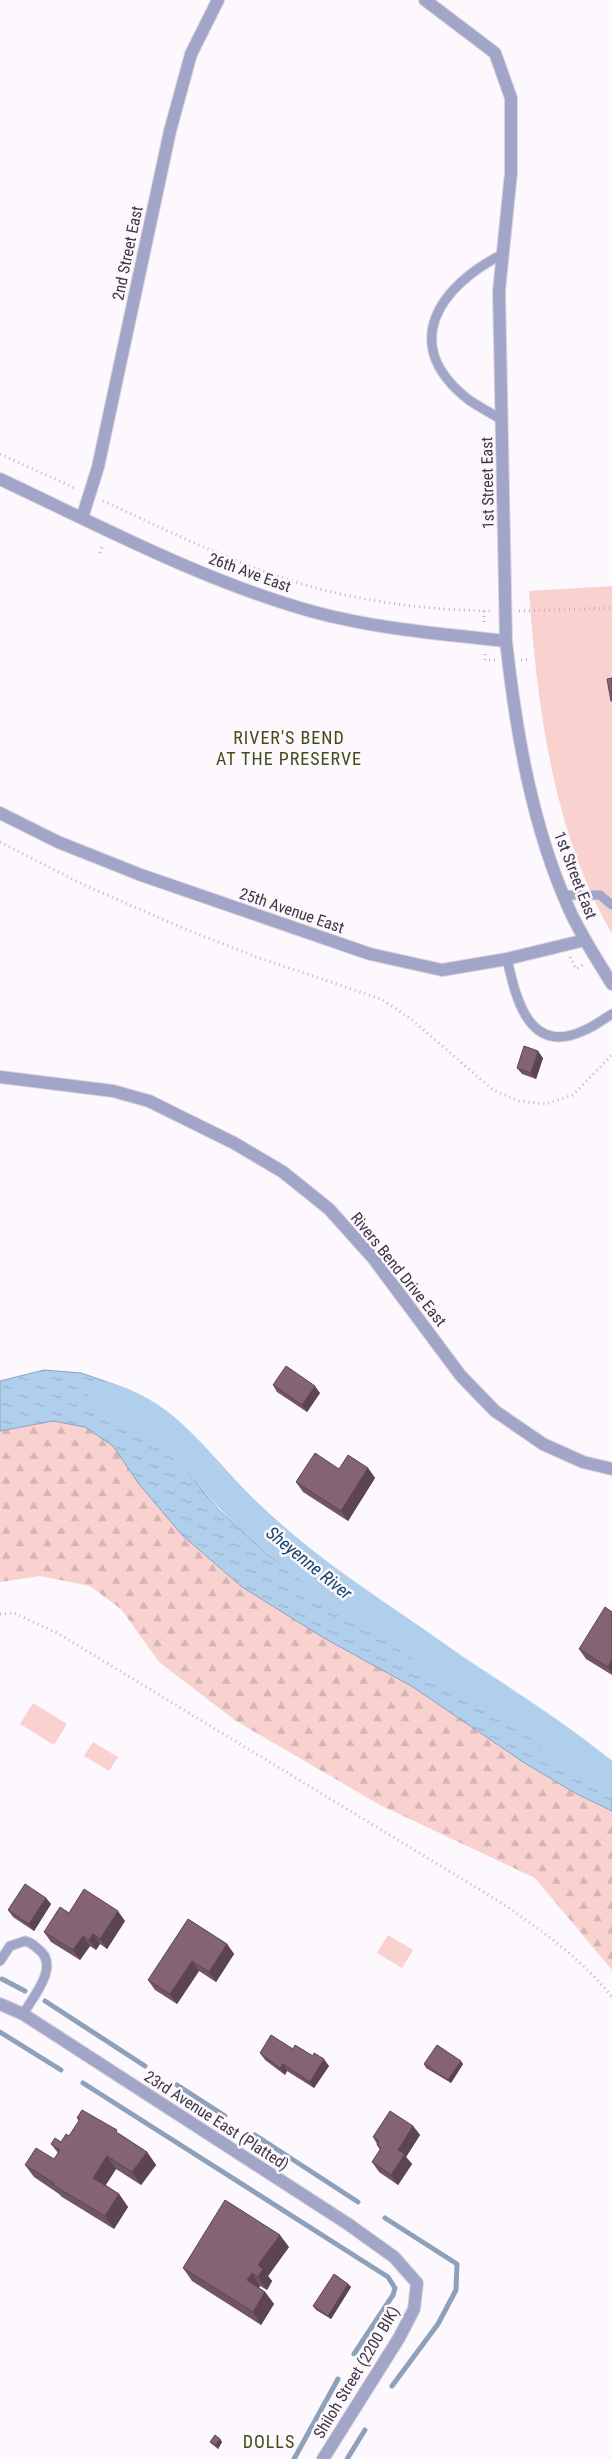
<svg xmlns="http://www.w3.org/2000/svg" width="612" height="2459" font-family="'Roboto Condensed',sans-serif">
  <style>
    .forest { fill: url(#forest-firs) }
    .green { fill: #f9d1cf }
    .water { fill: url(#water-ripples); stroke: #8da1ba }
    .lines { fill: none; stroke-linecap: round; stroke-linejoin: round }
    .stream { stroke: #8da1ba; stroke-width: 5 }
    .river { stroke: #afcfed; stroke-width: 31 }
    .lane-casing { stroke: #dad5dc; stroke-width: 11 }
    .street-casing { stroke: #dad5dc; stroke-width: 14 }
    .path { stroke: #bdb8c0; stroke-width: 3; stroke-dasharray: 1 4; stroke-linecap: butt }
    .lane { stroke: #a1a5c8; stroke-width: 9 }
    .street { stroke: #a1a5c8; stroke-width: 12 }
    .wall { fill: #725564 }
    .shaded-wall { fill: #5c4551 }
    .building { fill: #846374; stroke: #5c4551 }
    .labels { text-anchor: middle; stroke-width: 5; stroke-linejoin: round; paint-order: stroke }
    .street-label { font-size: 16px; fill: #3e3743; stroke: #fcf8fe }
    .neighbourhood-label { font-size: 18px; letter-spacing: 1px; fill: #424e17; stroke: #fcf8fe }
    .water-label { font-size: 18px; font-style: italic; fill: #16476d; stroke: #fcf8fe }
  </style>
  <defs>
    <pattern id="forest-firs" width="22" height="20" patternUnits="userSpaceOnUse" patternTransform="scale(1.25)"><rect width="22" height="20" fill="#f9d1cf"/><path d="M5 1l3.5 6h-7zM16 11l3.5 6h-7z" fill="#d6b4b3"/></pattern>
    <pattern id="water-ripples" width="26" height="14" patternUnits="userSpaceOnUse" patternTransform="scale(1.25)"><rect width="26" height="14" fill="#afcfed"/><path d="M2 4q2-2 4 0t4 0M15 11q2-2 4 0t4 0" fill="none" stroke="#98b2cc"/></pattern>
  </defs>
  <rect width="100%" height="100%" fill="#fcf8fe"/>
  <path class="forest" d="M53,1421l32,6 28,19 26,38 43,51 60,52 82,51 89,49 110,75 52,31 37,18v159l-77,-92 -155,-73 -144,-84 -77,-59 -38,-53 -31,-23 -50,-10 -40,6v-151z"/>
  <path class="green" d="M612,586v348c-59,-103 -75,-227 -83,-343z
    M33,1703l34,21 -13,21 -34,-21z
    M93,1742l25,15 -9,14 -25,-15z
    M388,1935l25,15 -11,18 -25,-15z"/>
  <path class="water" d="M44,1370l37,3 35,12 31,32 31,45 41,48 48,44 77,56 84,53 61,35 58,23 65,45v45l-37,-18 -52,-31 -110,-75 -89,-49 -82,-51 -60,-52 -43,-51 -26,-38 -28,-19 -32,-6 -53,10v-50z"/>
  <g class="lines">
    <path class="stream" d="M2,1979l23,12
      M45,2001l100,65
      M0,2032l61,38
      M83,2083l305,194 7,11 -2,7 -39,59
      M177,2085l48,31
      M255,2135l103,67
      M385,2218l72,46 -1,26 -18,34 -46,62
      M294,2459l44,-80
      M347,2459l18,-29"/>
    <path class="river" d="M104,1397c62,17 90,64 133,107 51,52 113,94 174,135 19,13 38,28 59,41 49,32 97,63 142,101"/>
    <defs>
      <path id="lane" d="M502,420c-11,-7 -23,-13 -33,-20 -71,-55 -30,-114 34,-146
        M564,895h36l12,10
        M507,959c9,40 22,98 78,71 10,-4 18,-11 27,-16
        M0,1961l10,-15 15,-5c5,1 9,4 13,8 23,16 -5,48 -15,65"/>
      <path id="street" d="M425,0l70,53 16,45v75l-12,118 7,350c10,91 26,186 64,270 12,26 27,49 42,73
        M0,479c102,48 205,103 314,133 63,17 128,22 192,29
        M82,518l16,-51 72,-336 21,-77 27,-54
        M0,813l58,29 83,33 229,79 72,16 65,-11 78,-19
        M0,1077l113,14 36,10 85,42 49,29 46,37 44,49 88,118 34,35 48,33 40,18 29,7
        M0,2004l23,10 325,210 46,33 23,26 -3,26 -15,29 -76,121"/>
    </defs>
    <use href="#lane" class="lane-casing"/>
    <use href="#street" class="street-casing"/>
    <path class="path" d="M0,454l77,35
      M103,501c69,31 136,66 210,86 58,16 119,23 179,24
      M100,553l3,-9
      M484,611v14
      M519,611l93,-3
      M485,654v6h10
      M521,660l10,-1
      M0,842l84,43 101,44 69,27 127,43 30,20 82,71 26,11 27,3 27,-9 39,-40
      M570,957l6,12 7,-4
      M0,1614l14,-1 45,21 441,268c41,28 81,56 112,95"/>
    <use href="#lane" class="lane"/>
    <use href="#street" class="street"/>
  </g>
  <path class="wall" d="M543,1058l-7,21 -14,-5 -5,-6z
    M273,1385l47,8 -13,19 -30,-20z
    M368,1468l7,10 -27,43 -45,-29 -7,-10z
    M612,1612v63l-26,-16 -7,-10z
    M46,1898l5,6 -17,27 -21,-14 -5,-7z
    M69,1913l56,8 -18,28 -7,-5 -4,6 -6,-4 -10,14 -29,-18 -7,-10z
    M227,1944l7,10 -18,28 -17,-11 -22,33 -22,-14 -7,-10z
    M293,2049l36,17 -15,22 -27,-17 -2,4 -20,-15 -5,-7z
    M424,2064h39l-12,19 -25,-15z
    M77,2118l43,16 27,18 9,13 -15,20 -25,-16 -10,16 13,9 9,13 -14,22 -52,-32 -3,-3 -25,-17 -9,-12 29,-6 4,-6 -7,-9 10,-2 8,-6 10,-15z
    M413,2126l7,9 -14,22 6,7 -14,21 -19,-13 -7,-10 8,-12 -3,-5v-1l-4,-7z
    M289,2247l-21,29 4,5 -5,9 -7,-4 -1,2 6,4 9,12 -13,21 -69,-44 -9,-13z
    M348,2284l3,3 -20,32 -15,-9 -3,-4z
    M220,2439l2,3 -4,7 -5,-4 -3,-3z"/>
  <path class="shaded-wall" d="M538,1051l5,7 -7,21 -5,-6z
    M315,1386l5,7 -13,19 -5,-7z
    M368,1468l7,10 -27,43 -7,-10z
    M612,1659v14l-4,-6z
    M46,1898l5,6 -17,27 -5,-7z
    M118,1911l7,10 -18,28 -7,-10z
    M93,1934l7,10 -4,6 -7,-10z
    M83,1936l7,10 -10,14 -7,-10z
    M227,1944l7,10 -18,28 -7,-10z
    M192,1961l7,10 -22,33 -7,-10z
    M324,2059l5,7 -15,22 -4,-6z
    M461,2061l2,3 -12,19 -3,-3z
    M283,2064l4,7 -2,4 -5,-7z
    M413,2126l7,9 -14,22 6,7 -14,21 -7,-10 7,-25z
    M147,2152l9,13 -15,20 -9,-13z
    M107,2156l9,13 -14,21 -9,-12z
    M119,2194l9,13 -14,22 -9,-13z
    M280,2235l9,12 -21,29 4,5 -5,9 -9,-13v-12z
    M252,2273l8,13 -4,7 -9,-13z
    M348,2284l3,3 -20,32 -3,-3z
    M265,2292l9,12 -13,21 -8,-13z
    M220,2439l2,3 -4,7 -2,-4z"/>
  <path class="building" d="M612,678v23h-1l-4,-22z
    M524,1046l14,5 -7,22 -14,-5z
    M286,1366l29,20 -13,19 -29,-20z
    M315,1453l24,16 9,-14 20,13 -27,43 -45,-29z
    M605,1607l7,5v47l-4,8 -29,-18z
    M25,1884l21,14 -17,26 -21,-14z
    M84,1889l34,22 -18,28 -7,-5 -4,6 -6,-4 -10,14 -29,-18 16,-25 9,6z
    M188,1919l39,25 -18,28 -17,-11 -22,33 -22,-14z
    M271,2035l22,14 2,-4 18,11 1,-3 10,6 -14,23 -27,-18 -3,4 -20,-15z
    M437,2045l24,16 -13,19 -24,-16z
    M82,2110l35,20 -1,2 31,20 -15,20 -25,-16 -14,22 26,16 -14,22 -52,-31 1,-2 -29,-18 11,-17 18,11 6,-9 -9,-6 4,-6 6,4 5,-8 3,2 11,-17 -3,-1z
    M390,2111l23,15 -15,24 7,4 -14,21 -19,-13 9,-14 -4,-3 2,-4 -6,-4z
    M225,2200l55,35 -22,30 5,4 -5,8 -6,-4 -5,7 18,12 -12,20 -70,-44z
    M334,2274l14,10 -20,32 -15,-10z
    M215,2435l5,4 -4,6 -6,-3z"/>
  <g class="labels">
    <g class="street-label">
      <text transform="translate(127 253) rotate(-78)" y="6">2nd Street East</text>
      <text transform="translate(487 483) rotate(-91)" y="6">1st Street East</text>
      <text transform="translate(250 572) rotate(20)" y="6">26th Ave East</text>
      <text transform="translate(576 875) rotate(69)" y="6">1st Street East</text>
      <text transform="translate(292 910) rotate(19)" y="6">25th Avenue East</text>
      <text transform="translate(399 1269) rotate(51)" y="6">Rivers Bend Drive East</text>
      <text transform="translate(217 2120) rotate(33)" y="6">23rd Avenue East (Platted)</text>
      <text transform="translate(356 2372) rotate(-59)" y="6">Shiloh Street (2200 BIK)</text>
    </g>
    <g class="neighbourhood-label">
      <text x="289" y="744">RIVER'S BEND<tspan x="289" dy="21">AT THE PRESERVE</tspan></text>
      <text x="269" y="2448">DOLLS</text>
    </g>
    <g class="water-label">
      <text transform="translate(309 1563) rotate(39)" y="6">Sheyenne River</text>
    </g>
  </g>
</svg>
